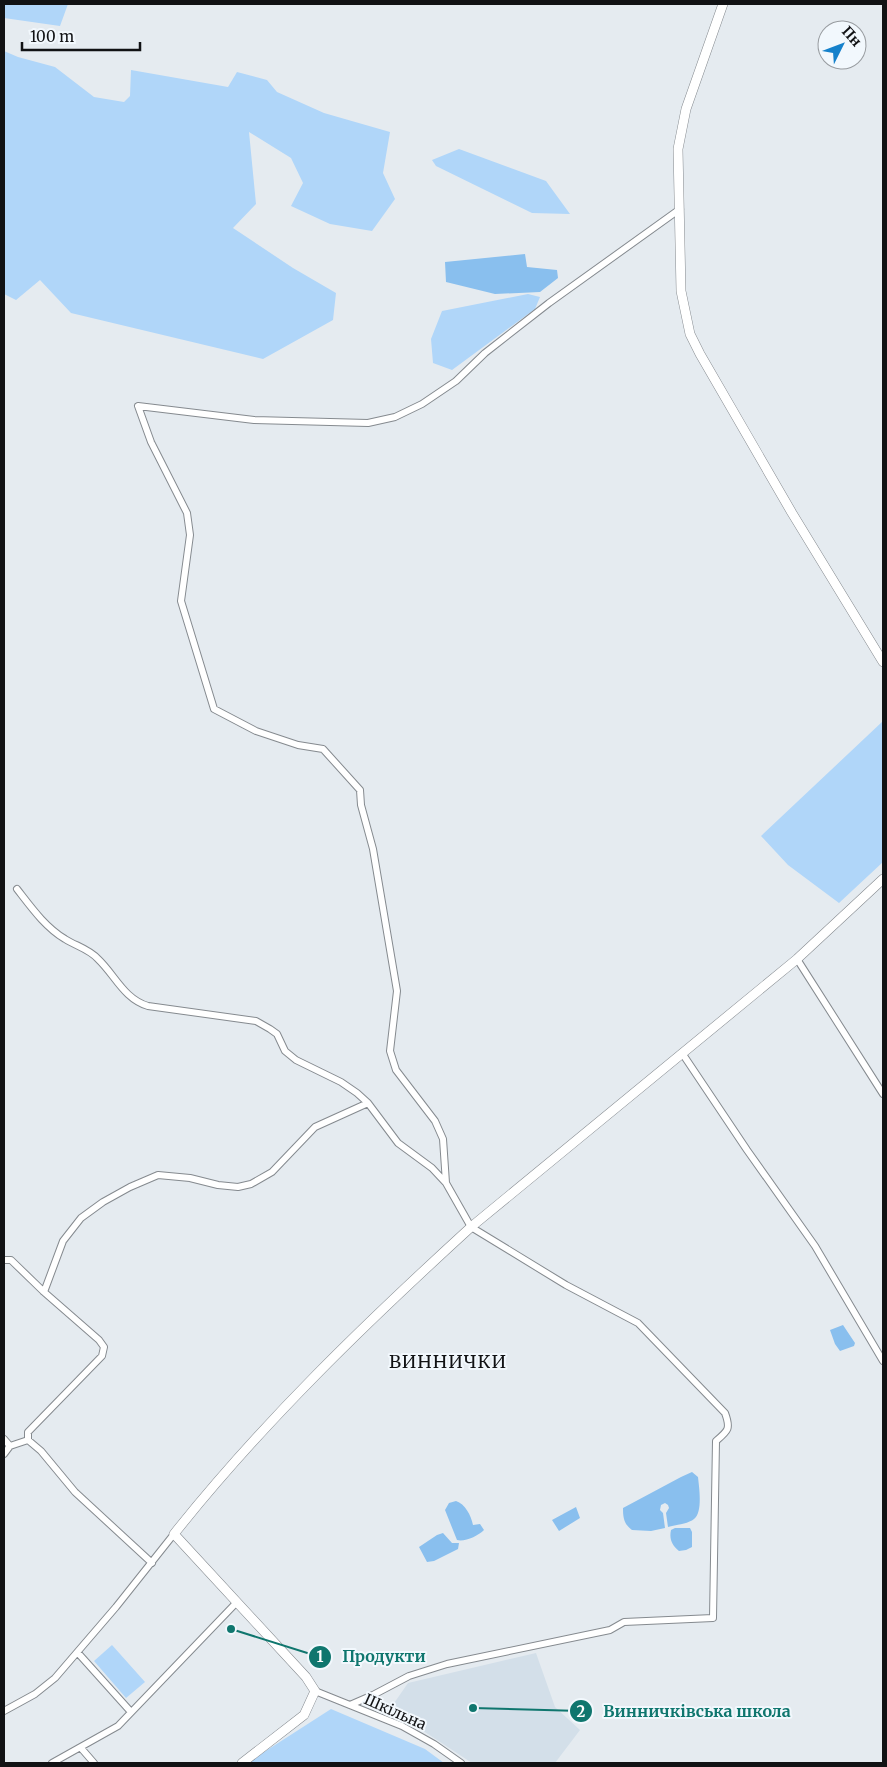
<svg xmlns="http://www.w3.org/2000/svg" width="887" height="1767" font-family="Merriweather,serif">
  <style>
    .built { fill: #d3dfe9 }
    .green { fill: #b0d6f9 }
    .water { fill: #89bfee }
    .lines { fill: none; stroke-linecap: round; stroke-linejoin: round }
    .street-casing { stroke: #858a8f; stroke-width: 8 }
    .secondary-casing { stroke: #858a8f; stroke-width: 10 }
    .street { stroke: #fff; stroke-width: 6 }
    .secondary { stroke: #fff; stroke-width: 9 }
    .labels { text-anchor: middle; stroke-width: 4; stroke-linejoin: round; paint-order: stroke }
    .street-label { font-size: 15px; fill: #111214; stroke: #f2f8fd }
    .quarter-label { font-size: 18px; letter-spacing: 1px; fill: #111214; stroke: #f2f8fd }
    .leader { fill: none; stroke: #0f766e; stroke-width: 2 }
    .callout-dot { fill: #0f766e; stroke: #f2f8fd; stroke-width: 2 }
    .mark-label { font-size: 15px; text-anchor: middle; font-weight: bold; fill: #fff }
    .callout-label { font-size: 16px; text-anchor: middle; font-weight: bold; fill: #0f766e; stroke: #f2f8fd; stroke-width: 4; stroke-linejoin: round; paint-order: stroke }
  </style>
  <rect width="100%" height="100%" fill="#e5ebf0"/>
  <path class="built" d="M536,1653l19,54 25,23 -25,33h-83l-82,-54 18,-26z"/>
  <path class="green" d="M4,4h64l-8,22 -56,-8z
    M4,51l14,6 37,10 39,30 30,5 6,-6 1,-26 97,17 9,-15 30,8 10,12 47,21 66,19 -7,41 12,26 -23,32 -42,-7 -39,-18 12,-23 -12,-25 -42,-26 7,72 -23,24 60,40 43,25 -3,27 -70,39 -192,-46 -31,-33 -24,20 -12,-6z
    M459,149l87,32 24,33 -38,-1 -96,-47 -4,-6z
    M528,294l12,3 -5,12 -83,61 -19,-7 -2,-24 11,-28z
    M883,721v141l-44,41 -51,-38 -27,-29z
    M112,1645l33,37 -19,16 -32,-37z
    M331,1709l94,40 19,14h-197z"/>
  <path class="water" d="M525,254l2,13 30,3 1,8 -18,14 -45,2 -49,-12 -1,-20z
    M843,1325l12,18 -1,3 -14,5 -5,-7 -5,-14z
    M692,1472l6,5c1,10 5,35 -4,42 -6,5 -19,6 -26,8l-2,-14 3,-5 -1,-3 -3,-2 -4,2 -1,5 3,3 2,15 -14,3 -19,-1c-8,-6 -9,-12 -9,-22l58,-31z
    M456,1501c9,3 15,14 17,24l7,-1 4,6c-6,6 -19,12 -27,10l-12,-30 4,-7z
    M576,1507l4,11 -21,13 -7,-11z
    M675,1528h15l2,4v15l-6,3 -7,1c-7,-6 -10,-12 -8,-21z
    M443,1533l9,10h7l-1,6 -24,12 -7,1 -8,-15 18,-12z"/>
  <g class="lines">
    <defs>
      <path id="street" d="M17,889c14,18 28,38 48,50 11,7 24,10 33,20 17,16 26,40 50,47l108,15 14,8 7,5 8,17 11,9 45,22 16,11 11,10 30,40 34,25 14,15
        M797,959l86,135
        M682,1053l65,97 68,96 68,115
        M4,1260h7l33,32 55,48 5,7 -2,9 -74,76v8
        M44,1292l19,-51 18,-23 22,-16 27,-15 28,-12 32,3 28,7 20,2 13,-3 21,-12 43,-45 53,-24
        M4,1439l6,7 18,-6 13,11 34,41 77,71
        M4,1454l6,-8
        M78,1653l53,59
        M315,1691l87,35 32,18 27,19
        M350,1705l23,-10 36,-19 38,-12 163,-34 14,-8 89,-4 3,-177c12,-10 15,-12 9,-28l-87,-90 -72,-38 -95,-58 -25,-44 -3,-44 -8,-18 -39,-51 -6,-19 7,-60 -24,-142 -12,-44 -1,-15 -37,-41 -25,-4 -42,-14 -42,-22 -33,-108 9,-66 -3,-22 -36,-71 -13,-36 116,14 114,3 27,-6 27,-13 34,-23 29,-28 64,-50 131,-94
        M4,1711l31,-17 20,-16 61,-71 58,-73
        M81,1748l13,15
        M52,1763l66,-37 119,-124"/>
      <path id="secondary" d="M723,4l-37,105 -8,40 3,142 9,43 10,20 92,159 91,149
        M242,1763l62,-48 11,-24 -9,-14 -132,-143c89,-112 192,-211 297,-307l326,-268 86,-80"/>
    </defs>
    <use href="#street" class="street-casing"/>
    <use href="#secondary" class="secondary-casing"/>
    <use href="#street" class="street"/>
    <use href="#secondary" class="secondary"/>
  </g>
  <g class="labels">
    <g class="street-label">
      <text transform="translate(395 1712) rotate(24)" y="5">Шкільна</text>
    </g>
    <g class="quarter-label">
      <text x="448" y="1368">ВИННИЧКИ</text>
    </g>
  </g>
  <path class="leader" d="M231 1629L320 1657M473 1708L581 1711"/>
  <g class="callout-dot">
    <circle cx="231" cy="1629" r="5"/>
    <circle cx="473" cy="1708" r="5"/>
    <circle cx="320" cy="1657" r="12"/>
    <circle cx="581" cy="1711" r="12"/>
  </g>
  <g class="mark-label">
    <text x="320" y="1662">1</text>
    <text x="581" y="1717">2</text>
  </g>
  <g class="callout-label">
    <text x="384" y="1662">Продукти</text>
    <text x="697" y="1717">Винничківська школа</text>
  </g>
  <rect width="887" height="1767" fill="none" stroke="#111214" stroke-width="10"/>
  <g transform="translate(842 45) rotate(48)"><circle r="24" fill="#f2f8fd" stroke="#989ca0"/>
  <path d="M0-4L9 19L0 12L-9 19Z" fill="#1581cb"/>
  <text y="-8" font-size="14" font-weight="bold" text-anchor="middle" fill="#111214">Пн</text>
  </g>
  <path d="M22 42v8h118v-8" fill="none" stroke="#111214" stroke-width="2.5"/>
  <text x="30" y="42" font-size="15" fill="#111214" stroke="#f2f8fd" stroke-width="4" paint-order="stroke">100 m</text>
</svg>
